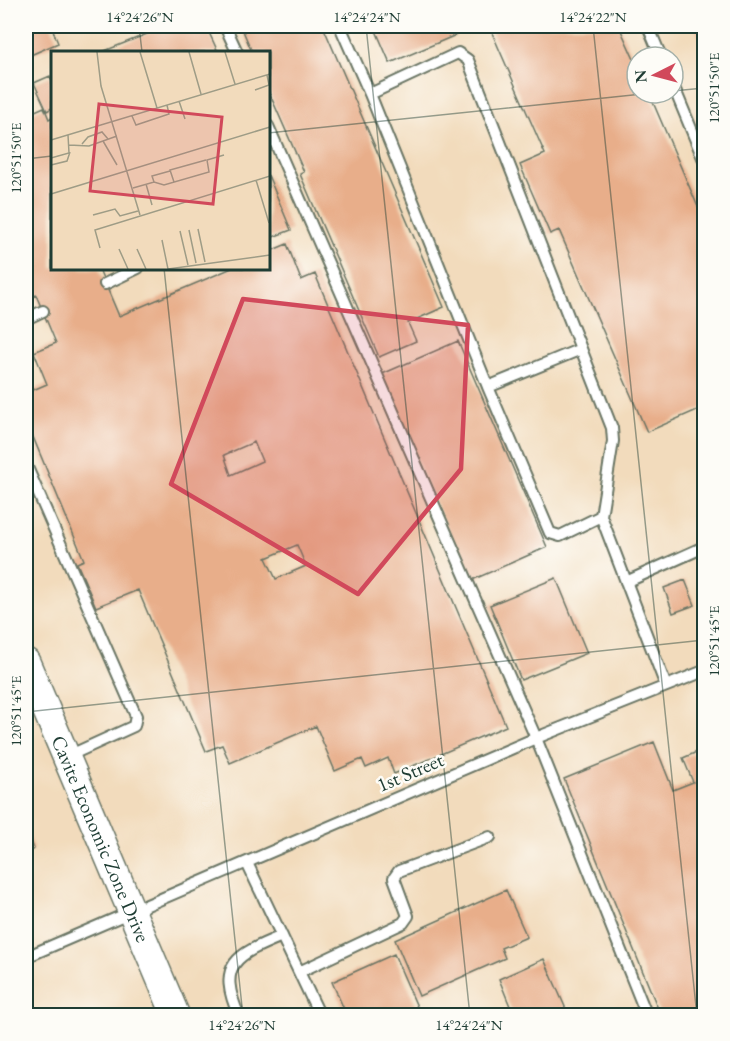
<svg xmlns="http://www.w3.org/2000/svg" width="730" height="1041" font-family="'EB Garamond',serif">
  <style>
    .building { fill: #e8ae8a; fill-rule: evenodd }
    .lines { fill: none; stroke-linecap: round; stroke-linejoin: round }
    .service-casing { stroke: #697464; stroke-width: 14 }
    .tertiary-casing { stroke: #697464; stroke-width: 30 }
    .service { stroke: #fff; stroke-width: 10 }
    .tertiary { stroke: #fff; stroke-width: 27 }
    .marked { fill: #d1495b; fill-opacity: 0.2; stroke: #d1495b; stroke-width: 4.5; stroke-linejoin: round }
    .ticks { fill: none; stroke: #1f3d34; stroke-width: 1.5; stroke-opacity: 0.45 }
    .labels { text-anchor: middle; stroke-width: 5; stroke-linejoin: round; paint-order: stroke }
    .street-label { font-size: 20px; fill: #1f3d34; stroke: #fdfcf7 }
    .inset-road { fill: none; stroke: #9e9c86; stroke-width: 1.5 }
    .view { fill: #d1495b; fill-opacity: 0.15; stroke: #d1495b; stroke-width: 3 }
    .inset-edge { fill: none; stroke: #1f3d34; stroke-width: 3 }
    .neatline { fill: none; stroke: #1f3d34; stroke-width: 2 }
    .ticks-label { font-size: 15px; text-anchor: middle; fill: #1f3d34 }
  </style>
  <rect width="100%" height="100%" fill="#fdfcf7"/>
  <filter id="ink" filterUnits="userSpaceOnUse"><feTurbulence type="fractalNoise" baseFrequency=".0167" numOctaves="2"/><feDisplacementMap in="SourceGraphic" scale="12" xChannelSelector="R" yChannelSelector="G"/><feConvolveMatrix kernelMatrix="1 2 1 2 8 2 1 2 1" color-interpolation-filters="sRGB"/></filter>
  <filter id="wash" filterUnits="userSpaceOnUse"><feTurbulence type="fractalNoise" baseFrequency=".008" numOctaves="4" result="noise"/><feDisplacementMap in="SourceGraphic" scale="24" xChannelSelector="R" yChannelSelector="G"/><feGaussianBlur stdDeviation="1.35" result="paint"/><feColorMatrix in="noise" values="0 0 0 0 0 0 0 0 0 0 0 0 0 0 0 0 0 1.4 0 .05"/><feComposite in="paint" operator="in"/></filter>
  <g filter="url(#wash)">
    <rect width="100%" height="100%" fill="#f2dbbc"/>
    <g id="blocks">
      <path class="building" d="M26,26h25l7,17 -32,14z
        M167,26h39l12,26h-116z
        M241,26h82l121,281 -36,16 8,18 -37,16 -79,-183 4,-2 -36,-82v-38h-16z
        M374,26h78l4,9 -66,28z
        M489,26h130l18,40v27h12l55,128v186l-57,25 -88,-202 -9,4 -30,-69 25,-11z
        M695,26h9v21z
        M50,76l2,6v26l-5,3 -13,-28z
        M44,107l5,12 3,-2v151l47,1 20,47 113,-48h36v-16l19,-8 14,36 14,-6 191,452 -112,48 -6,-16 -22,10 -4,-9 -27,12 -19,-45 -86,37 -8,-18 -16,6 -68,-161 -42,17 -19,-44 7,-3 -58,-140v-27l21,-9 -13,-32 22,-9 -20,-48 -10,5v-185zM254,442l8,19 -31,14 -7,-20zM297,545l9,21 -30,13 -10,-21z
        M268,175l23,55 -23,9z
        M458,341l89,206 -77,34 -90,-206z
        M556,578l31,75 -66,27 -31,-75z
        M685,580l10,25 -22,8 -9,-25z
        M654,742l19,48 20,-8 -10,-24 21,-9v267h-43l-97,-237z
        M26,829l8,20 -8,4z
        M506,890l21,47 -26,11 4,10 -86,38 -24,-56z
        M394,954l24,55 -14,7h-57l-15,-34z
        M544,959l25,57h-55l-15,-37z"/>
    </g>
  </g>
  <g filter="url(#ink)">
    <use href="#blocks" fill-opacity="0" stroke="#697464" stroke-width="1.5"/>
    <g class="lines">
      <defs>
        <path id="service" d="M225,26l12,26
          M340,26l30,68 88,-41 10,7 144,368 1,13 -12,75 65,170
          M648,26l13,31
          M673,85l31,75
          M370,94l118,293 93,-38
          M268,126l268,612 111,278
          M105,284l33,-16
          M26,319l17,-8
          M488,387l62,146 10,3 41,-20
          M26,465l110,251 -2,10 -68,31
          M626,582l78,-35
          M247,863l73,153
          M26,957l510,-219 168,-67
          M299,972l104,-49 5,-7 -14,-38 5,-7 91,-34
          M239,1016c-23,-52 -3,-61 43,-80"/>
        <g id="tertiary">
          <path id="s1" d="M26,662l150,354"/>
        </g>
      </defs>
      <use href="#service" class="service-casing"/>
      <use href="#tertiary" class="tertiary-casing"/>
      <use href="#service" class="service"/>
      <use href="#tertiary" class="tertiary"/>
    </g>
  </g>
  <path class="marked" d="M243,299l225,26 -7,144 -103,125 -187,-110z"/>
  <path class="ticks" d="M139,26l3,26M366,26l104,990M593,26l104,990M673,91l31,-3M268,133l384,-40M26,159l26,-3M164,268l79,748M26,712l678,-72"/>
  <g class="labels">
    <g class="street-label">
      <text transform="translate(410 772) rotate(-23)" y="7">1st Street</text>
      <text dy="7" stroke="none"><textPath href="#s1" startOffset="192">Cavite Economic Zone Drive</textPath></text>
    </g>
  </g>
  <g transform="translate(51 51)">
    <rect width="219" height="219" fill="#f2dbbc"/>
    <path class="inset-road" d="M46,1l4,34 39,129M89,1l17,56M138,1l12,42M174,1l10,32M204,39l14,-5 -2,-10M128,50l6,18M81,65l4,9 33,-11 -2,-9M0,89l219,-66M52,90l14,24M31,93l6,-7 14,-5 6,7M18,94l20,1 28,-10M0,107l18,-5 -1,-18M0,114l16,-4 3,-9M205,129l13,43M103,131l-2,-6 18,-5M123,131l-4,-12 36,-10M95,133l6,21M82,137l21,-6 10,3 45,-13 -2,-12 17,-5M0,143l219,-67M42,164l22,-6 5,7 18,-5M147,178l7,33M138,179l7,33M129,180l8,34M111,189l6,29M49,197l-5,-18 175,-54M68,198l9,20M86,198l9,20M117,218l102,-14"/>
    <path class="view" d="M48,53l123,13 -9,87 -123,-13z"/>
    <rect width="219" height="219" class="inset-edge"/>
  </g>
  <rect width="730" height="1041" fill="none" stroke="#fdfcf7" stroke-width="66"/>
  <g transform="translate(655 75) rotate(264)"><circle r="28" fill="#fdfcf7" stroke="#a4b0a9" stroke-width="1.5"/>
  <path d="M0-4.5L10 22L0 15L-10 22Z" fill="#d1495b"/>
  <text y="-9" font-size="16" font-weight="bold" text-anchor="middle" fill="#1f3d34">N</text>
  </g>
  <rect x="33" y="33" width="664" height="975" class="neatline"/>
  <g class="ticks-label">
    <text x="140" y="22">14°24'26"N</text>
    <text x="367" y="22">14°24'24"N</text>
    <text x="593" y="22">14°24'22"N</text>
    <text transform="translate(714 88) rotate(-90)" y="5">120°51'50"E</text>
    <text transform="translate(16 158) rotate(-90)" y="5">120°51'50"E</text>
    <text transform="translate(714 641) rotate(-90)" y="5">120°51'45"E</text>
    <text transform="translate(16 711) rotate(-90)" y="5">120°51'45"E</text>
    <text x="242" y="1030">14°24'26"N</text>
    <text x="469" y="1030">14°24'24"N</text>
  </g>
</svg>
